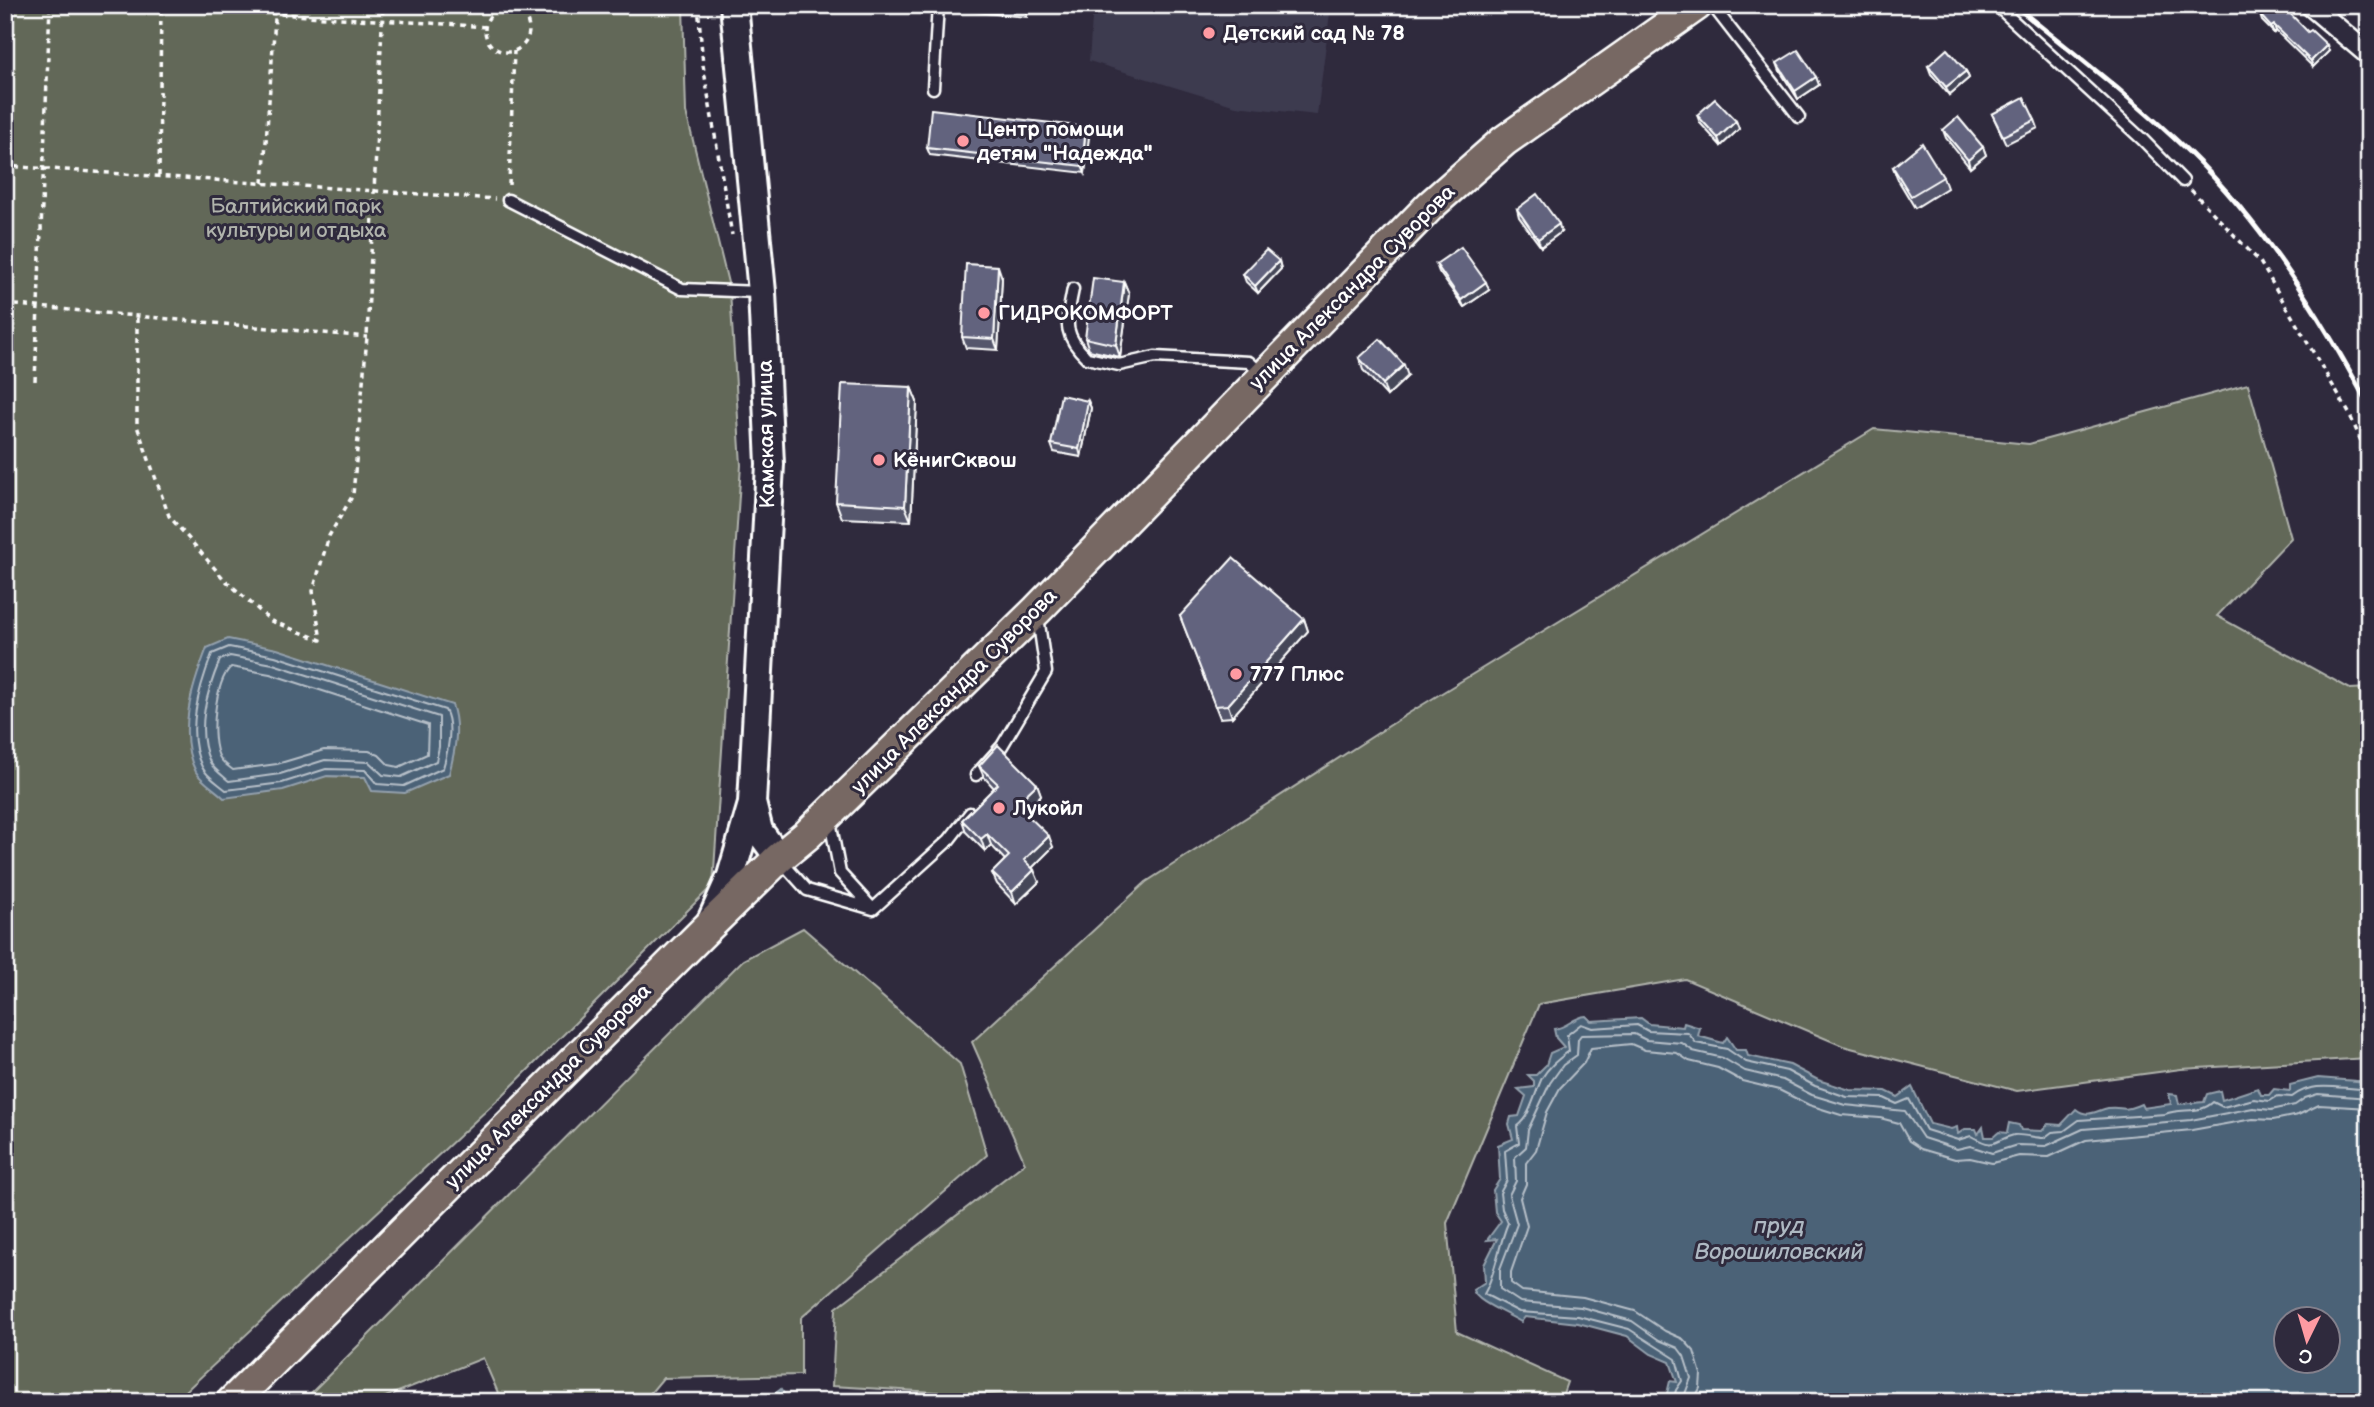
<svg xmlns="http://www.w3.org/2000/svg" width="2374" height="1407" font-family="'Balsamiq Sans',sans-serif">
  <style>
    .built { fill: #3e3b50 }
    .green { fill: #626759; stroke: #b0b3ac; stroke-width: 2; fill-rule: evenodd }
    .water { fill: #4c6277; stroke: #94a1ad; stroke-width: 2; fill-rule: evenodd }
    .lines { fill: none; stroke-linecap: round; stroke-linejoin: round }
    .shore { stroke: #b7c0c9; stroke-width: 2 }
    .service-casing { stroke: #fff; stroke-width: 15 }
    .minor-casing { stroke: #fff; stroke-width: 24 }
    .secondary-casing { stroke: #fff; stroke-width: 32 }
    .primary-casing { stroke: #fff; stroke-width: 35 }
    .path { stroke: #fff; stroke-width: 3.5; stroke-dasharray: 5 5; stroke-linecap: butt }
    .service { stroke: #2f2a3d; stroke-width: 10 }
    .minor { stroke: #2f2a3d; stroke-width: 19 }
    .secondary { stroke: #2f2a3d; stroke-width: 26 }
    .primary { stroke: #776864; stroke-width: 30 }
    .rail { stroke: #fff; stroke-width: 5 }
    .wall { fill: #54566c; stroke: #fff; stroke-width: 2 }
    .shaded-wall { fill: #454658; stroke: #fff; stroke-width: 2 }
    .building { fill: #62647e; stroke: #fff; stroke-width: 2 }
    .poi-dot { fill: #ff9aa2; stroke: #2f2a3d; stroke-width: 2.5 }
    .labels { text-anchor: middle; stroke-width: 6; stroke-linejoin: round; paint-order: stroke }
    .poi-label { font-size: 21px; font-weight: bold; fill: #fff; stroke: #2f2a3d; text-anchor: start }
    .park-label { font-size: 21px; fill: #b0b3ac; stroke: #2f2a3d }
    .street-label { font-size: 21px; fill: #fff; stroke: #2f2a3d }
    .water-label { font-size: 23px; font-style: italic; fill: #aeb8c2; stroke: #2f2a3d }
  </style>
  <rect width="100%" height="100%" fill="#2f2a3d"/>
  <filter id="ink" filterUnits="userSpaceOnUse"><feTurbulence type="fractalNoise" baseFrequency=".0143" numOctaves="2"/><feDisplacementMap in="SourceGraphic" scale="14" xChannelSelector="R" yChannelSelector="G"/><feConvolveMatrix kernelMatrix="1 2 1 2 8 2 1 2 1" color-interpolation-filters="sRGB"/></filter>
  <g filter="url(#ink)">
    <path class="built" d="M1093,5h238l-14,110 -81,-9 -147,-45z"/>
    <path class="green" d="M5,5h678l3,107 44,179 11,174 -28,420 -209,209 -330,308h-169zM207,648l198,145 -40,-16 -38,-1 -136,-79z
      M2248,384l43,154 -74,78 133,73 19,-1v370l-188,11 -164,22 -174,-45 -158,-67 -146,25 -92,219 10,109 110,50 -7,20h-452l-276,-16 4,-78 189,-145 -53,-121 174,-160 263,-169 465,-284 155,15z
      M803,928l157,136 27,91 -186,163v57l-138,3 -20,24h-141l-19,-44 -110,44h-71l441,-442z"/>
    <path class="water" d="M228,639l49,10 175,56c8,22 3,46 -3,69l-44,19 -33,-2 -7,-14 -38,-1 -44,14 -59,8c-8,-8 -23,-17 -28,-26 -20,-39 -3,-88 11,-124z
      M1586,1016l5,5 50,-3 8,6 34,3 1,-4 16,5 -2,8 25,7 4,-6 9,13h10l2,6 42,9 28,15 32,10 36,1 12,6 14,-10 18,37 21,5 6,-2 1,7 7,-5h11l2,5 5,-7 2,10h8l6,-5 8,1 2,-10 10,2 2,5 21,1 6,-7 13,1 15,-16c12,10 21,1 32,-1 16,-2 12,5 33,-4l2,4 28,-4 -2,-10 8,1 2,9 25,-2 3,-8 13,-3 2,9 36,-12 3,7h8l5,-6 16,2v-6l28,-7 51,4v320h-704l5,-21 7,1 -7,-20 -19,-8 -24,-18 -49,-13 -53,-6 -4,5c-14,-9 -45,-20 -48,-32l12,-8 -1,-17 13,-26 -10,1 14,-19 -6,-9 -2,-22 7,-11 -2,-34 15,-6 -4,-15 2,-7 8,-1 7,-20 -8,-7 16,-2v-6l-6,-6h8l10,-10 4,-12 14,-6 -8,-9 -2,-9c13,-1 19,-12 32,-13zM2286,1320h42v42h-42z
      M781,1389l8,13h-29l5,-5h6z"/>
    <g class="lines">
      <path class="shore" d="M229,647l46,9 170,54c9,16 3,41 -2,58l-39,18 -27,-2 -12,-14 -39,-1 -44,14 -56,7c-7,-6 -20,-14 -24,-23 -17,-35 -3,-79 10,-113z
        M230,656l43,8 166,53v30l-3,14 -35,16 -18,-2 -14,-13 -44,-2 -45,14 -51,7c-6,-5 -16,-12 -19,-19 -15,-32 -3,-71 10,-102z
        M231,667l39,7 158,51 -1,29 -28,13 -10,-2 -10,-10 -10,-4 -45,-1 -47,14 -44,6c-4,-3 -10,-7 -13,-12 -11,-18 -5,-78 11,-91z
        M1673,1402l3,-12 6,-9 -6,-22 -47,-30 -51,-13 -59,-4 -35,-18c12,-20 14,-48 24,-71l-6,-14 -2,-16 7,-13 -2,-29 14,-8 -2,-17c14,-10 18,-34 25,-48 7,-12 17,-19 27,-27l-2,-16 14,-11 11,4 45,-3 11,6 40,2 8,10 31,6 19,13 41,9 28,15 32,11 37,1 13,6 12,-5 17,31 32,10 13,-4c27,15 21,4 43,-1 8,-1 22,3 30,3l8,-6 12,-1 15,-11 86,-6c16,-7 35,1 48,-12l10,5 31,-8 16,2 8,-5 14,1c22,-18 50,-7 77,-8
        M1682,1402l9,-24 -7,-22 -6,-8 -19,-8 -27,-19 -51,-14 -61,-5 -20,-13v-20l17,-45 -8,-29 7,-14 -1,-24 11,-10 2,-17 22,-47 13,-18 14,-10 1,-16 3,-4 53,-1 12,6 36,3 11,8 30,7 22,13 38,9 29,15 33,10 60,6 18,27 34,11 13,-3 22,7 25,-8 29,1 37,-17 108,-9 62,-12 18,2 24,-5 10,-7 13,-4 51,4
        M1693,1402l7,-14 1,-14 -7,-23 -11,-12 -18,-8 -30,-20 -52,-14 -61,-6 -11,-8v-11l16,-46 -7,-28 6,-14v-21l10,-13 11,-38 13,-24 24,-25 7,-15 40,-4 14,6 32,3 12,8 29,7 24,13 37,9 30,15 32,10 39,3 19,5 10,18 12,8 34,10 15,-1 22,5 27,-7 30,1 37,-17 106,-10 61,-11 20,1 25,-5 21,-10 50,3"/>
      <defs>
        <path id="service" d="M1712,5l87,112
          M1996,5l147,135 40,41
          M933,88l5,-83
          M508,200l174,89 77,3
          M1073,289c-6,32 -12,44 14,69l32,7 36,-8 94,5 12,11
          M976,775l26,-29 44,-74 -8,-55
          M830,821l10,52 32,35
          M781,861l26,29 66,19 76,-69 21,-27"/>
        <path id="minor" d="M2310,5l59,50"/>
        <path id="secondary" d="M734,5l28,287 8,172 -18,339 7,28 20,27
          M710,923l21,-47 21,-72"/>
        <path id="primary" d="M232,1402l477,-476 70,-68 28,-23 230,-225 394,-405 73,-64 193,-136"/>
      </defs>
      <use href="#service" class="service-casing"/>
      <use href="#minor" class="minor-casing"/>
      <use href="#secondary" class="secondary-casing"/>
      <use href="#primary" class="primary-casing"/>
      <path class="path" d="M191,5c98,13 196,14 295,22
        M698,5l5,60 29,170
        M485 30a22 22 0 1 1 44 0a22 22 0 1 1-44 0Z
        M5,166l490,33
        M159,176l2,-171
        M263,183l13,-178
        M509,185l5,-134
        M2191,190l69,72 89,151 20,47
        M5,304l362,33
        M137,318v108l32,90 55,63 47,42 50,19 -8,-49 16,-55 24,-41 14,-158 16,-332
        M35,381l15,-376"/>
      <use href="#service" class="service"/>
      <use href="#minor" class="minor"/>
      <use href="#secondary" class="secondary"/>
      <use href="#primary" class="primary"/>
      <path class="rail" d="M2014,5c59,48 121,95 176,148 74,72 130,162 179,253"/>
    </g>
    <path class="wall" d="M894,5h37l-1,3z
      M944,5h84l-1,12 -82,-8z
      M2361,5h8v8z
      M2260,15l48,17 21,19 -16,16 -37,-36 -2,2 -12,-12z
      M1777,63l39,14 3,8 -21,14 -18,-28z
      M1928,66l38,5 3,7 -20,17 -18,-21z
      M1992,114l43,6 3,8 -32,16z
      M1697,115l39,6 3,8 -18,17 -21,-23z
      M1086,127l3,8 -4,38 -155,-18 -3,-7z
      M1943,130l40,17 3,8 -16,13 -24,-30z
      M1893,167l50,10 4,11 -32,20 -18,-30z
      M1517,209l44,23 -20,15 -22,-30z
      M1279,261l2,8 -23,24 -12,-11 -3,-8z
      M1436,264l53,26 -25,17 -25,-35z
      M1002,278l-4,72 -32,-2 -4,-11z
      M1124,282l5,12 -9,63 -31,-7 -4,-12z
      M1359,358l49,18 -21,20 -24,-26z
      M911,387l6,15 -6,119 -69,-3 -6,-16z
      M1088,401l3,7 -10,49 -27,-5 -3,-8z
      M1180,616l124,3 4,12 -76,86 -12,1z
      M979,766l58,18 4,11 -17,17 29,35 -21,21 7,14 -23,22 -19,-20 -5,-11 13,-13 -14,-15 -6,6 -19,-19 -4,-12 32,-32 -10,-11z"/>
    <path class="shaded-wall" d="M1025,5h3l-1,12 -3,-8z
      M2274,25l2,6 -2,2 -3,-6z
      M2327,45l2,6 -16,16 -2,-6z
      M1966,71l3,7 -20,17 -3,-8z
      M1816,77l3,8 -21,14 -3,-8z
      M1736,121l3,8 -18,17 -3,-8z
      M1086,127l3,8 -4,38 -3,-7z
      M1983,147l3,8 -16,13 -2,-8z
      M1559,224l2,8 -20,15 -3,-8z
      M1279,261l2,8 -23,24 -3,-7z
      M998,266l4,12 -4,72 -4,-11z
      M1124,282l5,12 -9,63 -4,-12z
      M1486,282l3,8 -25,17 -3,-7z
      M1404,365l4,11 -21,20 -4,-12z
      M911,387l6,15 -6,119 -6,-15z
      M1088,401l3,7 -10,49 -2,-8z
      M1304,619l4,12 -76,86 -4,-12z
      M1037,784l4,11 -20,21 -5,-12z
      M987,834l4,11 -6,6 -4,-12z
      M1049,836l4,11 -25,25 -4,-12z
      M1034,870l5,12 -23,22 -4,-12z"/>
    <path class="building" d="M986,5h39l-1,4z
      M2270,5h12l26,27 3,-2 16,15 -16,16 -37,-36 -3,2 -11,-12z
      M1947,49l19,22 -20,16 -18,-21z
      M1798,50l18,27 -21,14 -18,-28z
      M2024,97l11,23 -32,16 -11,-22z
      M1715,99l21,22 -18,17 -21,-23z
      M931,109l155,18 -4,39 -155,-18z
      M1958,117l25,30 -15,13 -25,-30z
      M1922,143l21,34 -32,19 -18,-29z
      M1537,194l22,30 -21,15 -21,-30z
      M1461,247l25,35 -25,18 -25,-36z
      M1266,250l13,11 -24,25 -12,-12z
      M966,264l32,2 -4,73 -32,-2z
      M1093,278l31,4 -8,63 -31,-7z
      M1380,339l24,26 -21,19 -24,-26z
      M842,384l69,3 -6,119 -69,-4z
      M1061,395l27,6 -9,48 -28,-5z
      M1233,558l71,61 -76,86 -13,1 -35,-90z
      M998,745l39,39 -21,20 33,32 -25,24 10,10 -22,22 -20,-19 17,-17 -22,-22 -6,5 -19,-19 36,-36 -19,-18z"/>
  </g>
  <g class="poi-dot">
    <circle cx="1209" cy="33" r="7"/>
    <circle cx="963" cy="141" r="7"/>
    <circle cx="984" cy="313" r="7"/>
    <circle cx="879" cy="460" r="7"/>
    <circle cx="1236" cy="674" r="7"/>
    <circle cx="999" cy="808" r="7"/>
  </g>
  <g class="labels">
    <g class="poi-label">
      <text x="1223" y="40">Детский сад № 78</text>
      <text x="977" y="136">Центр помощи<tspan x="977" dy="24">детям "Надежда"</tspan></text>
      <text x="998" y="320">ГИДРОКОМФОРТ</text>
      <text x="893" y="467">КёнигСквош</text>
      <text x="1250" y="681">777 Плюс</text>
      <text x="1013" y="815">Лукойл</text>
    </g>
    <g class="park-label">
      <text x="296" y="213">Балтийский парк<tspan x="296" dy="24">культуры и отдыха</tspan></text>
    </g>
    <g class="street-label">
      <text transform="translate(1352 287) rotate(-45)" y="7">улица Александра Суворова</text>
      <text transform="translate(766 434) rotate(-91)" y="7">Камская улица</text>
      <text transform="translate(954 691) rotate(-45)" y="7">улица Александра Суворова</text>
      <text transform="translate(548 1086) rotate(-45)" y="7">улица Александра Суворова</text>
    </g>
    <g class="water-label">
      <text x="1779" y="1233">пруд<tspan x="1779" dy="26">Ворошиловский</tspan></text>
    </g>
  </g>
  <rect width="2374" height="1407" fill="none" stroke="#2f2a3d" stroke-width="28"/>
  <rect x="14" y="14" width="2346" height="1379" fill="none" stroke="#fff" stroke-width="2.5" filter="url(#ink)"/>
  <g transform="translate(2307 1340) rotate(185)"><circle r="33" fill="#2f2a3d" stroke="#827f8b" stroke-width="2"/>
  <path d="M0-5L12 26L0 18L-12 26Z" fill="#ff9aa2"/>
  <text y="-10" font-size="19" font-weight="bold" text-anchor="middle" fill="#ffffff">С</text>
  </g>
</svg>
